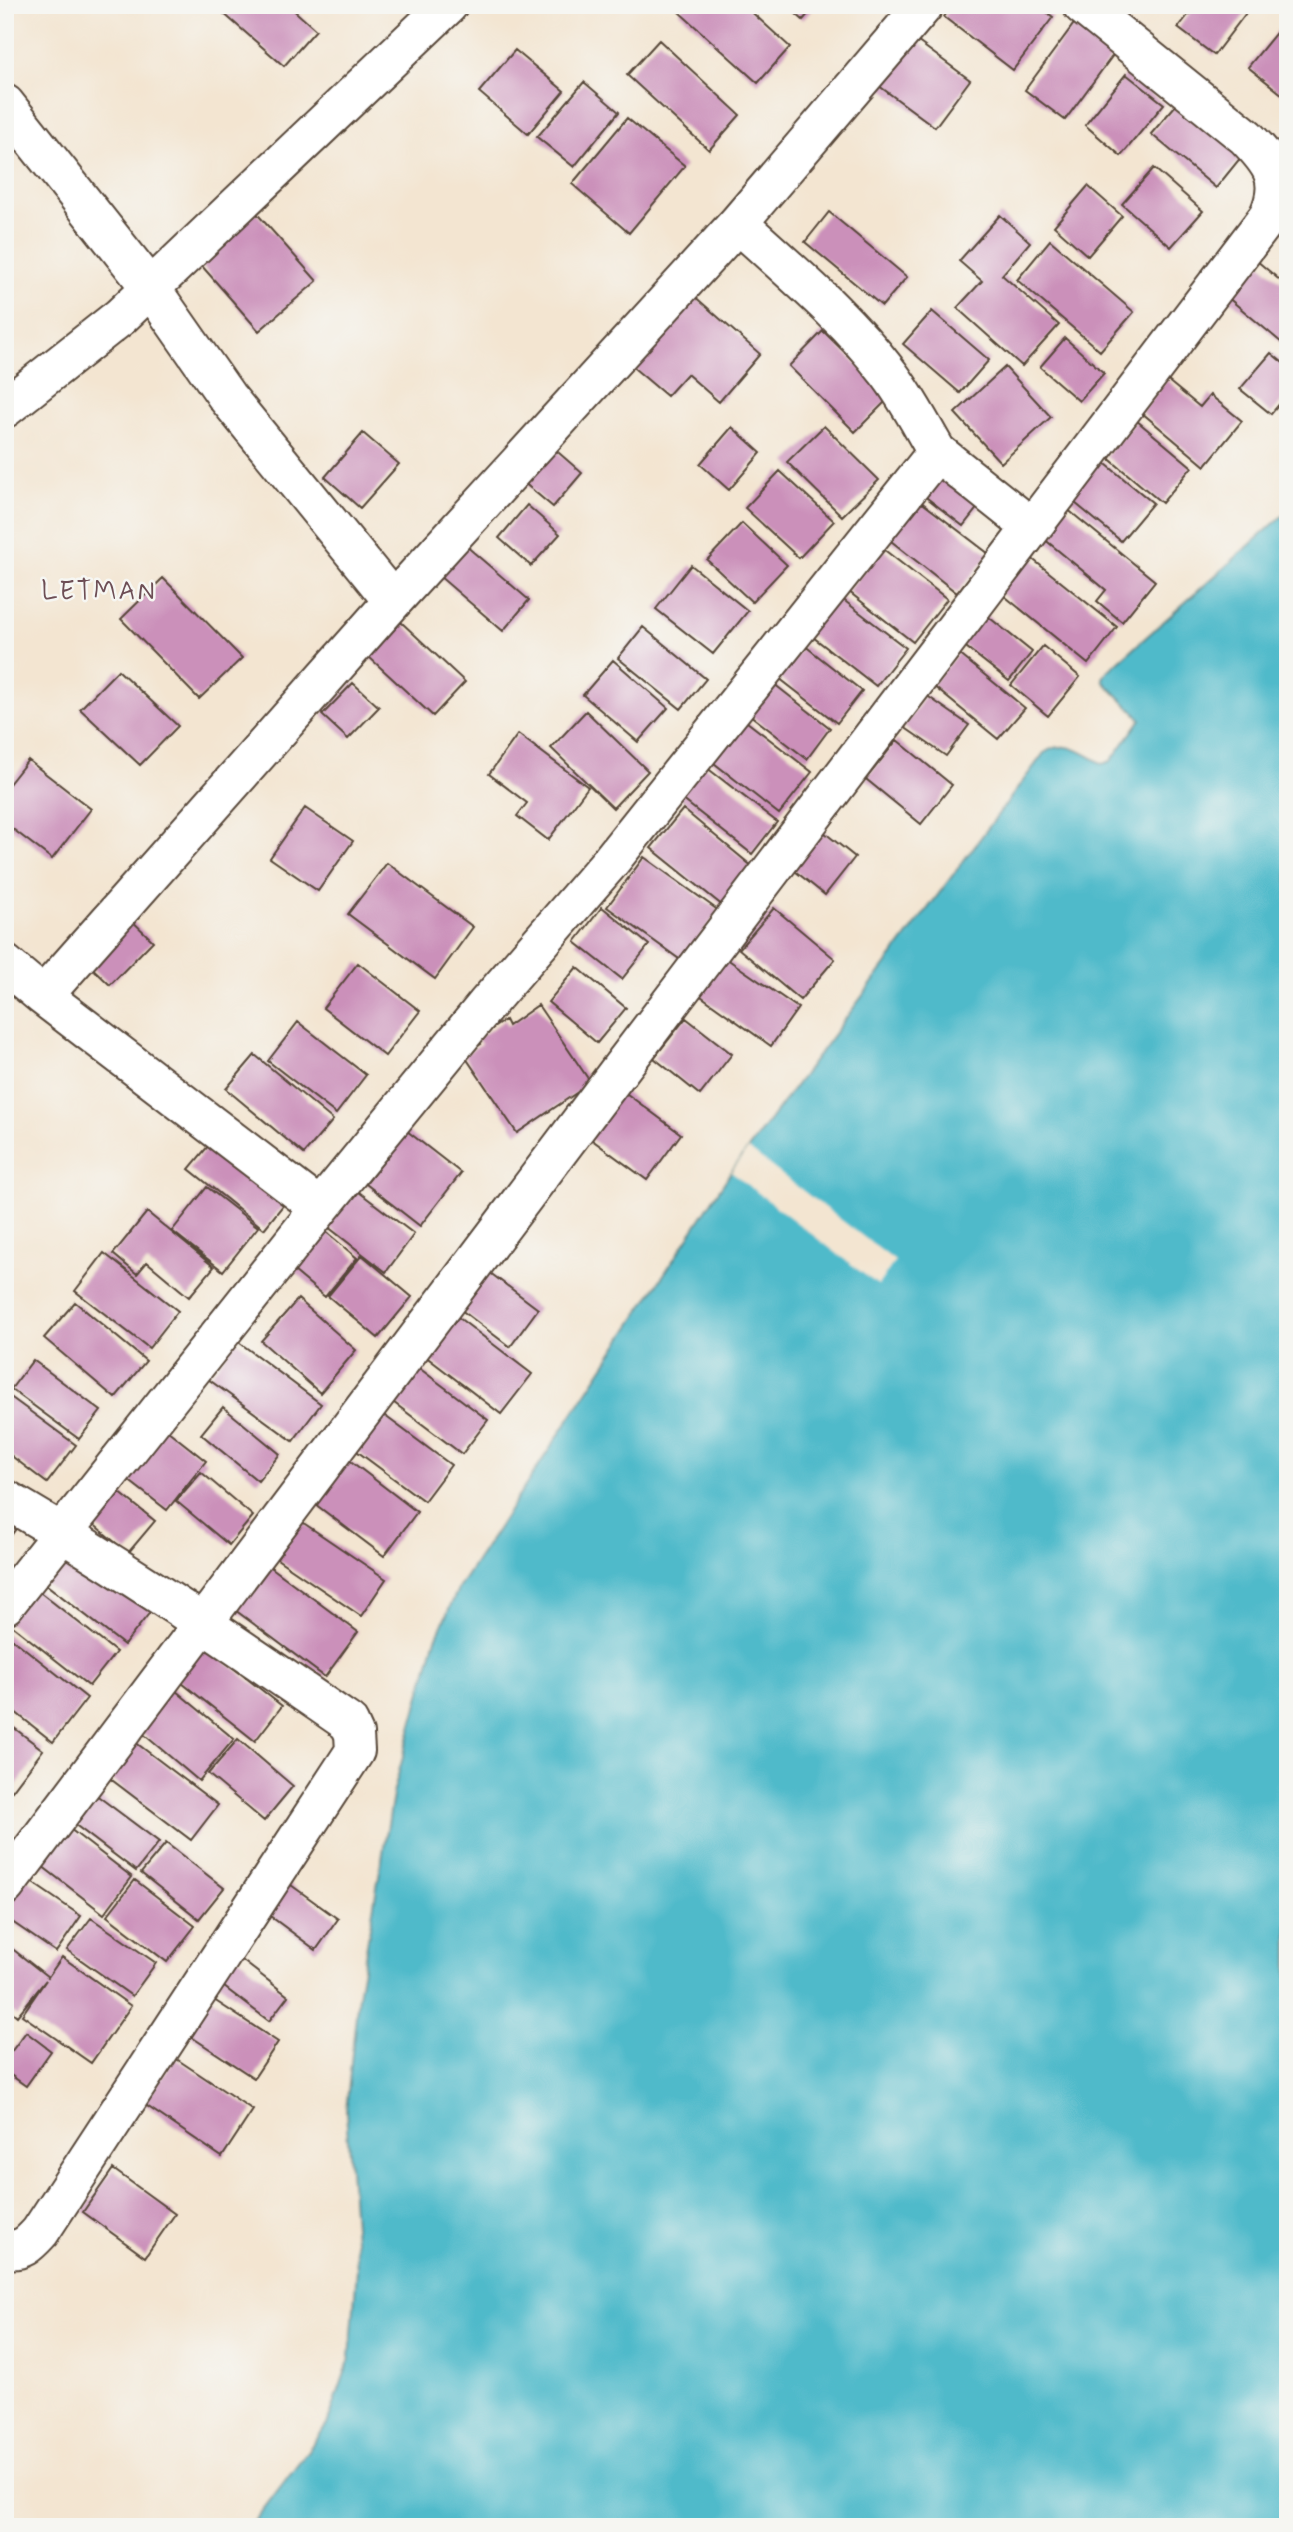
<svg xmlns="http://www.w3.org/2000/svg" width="1293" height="2532" font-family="Mynerve,sans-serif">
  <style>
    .water { fill: #4fbaca; stroke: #457274; stroke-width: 2 }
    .pier { fill: #f3e5d1 }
    .building { fill: #cb90ba }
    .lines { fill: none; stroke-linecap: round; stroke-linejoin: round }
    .minor-casing { stroke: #574639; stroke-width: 42 }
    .minor { stroke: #fff; stroke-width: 38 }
    .labels { text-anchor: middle; stroke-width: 5; stroke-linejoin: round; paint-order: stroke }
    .quarter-label { font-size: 26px; letter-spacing: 2px; fill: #6d4e55; stroke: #f6f6f2 }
  </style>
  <rect width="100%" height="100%" fill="#f6f6f2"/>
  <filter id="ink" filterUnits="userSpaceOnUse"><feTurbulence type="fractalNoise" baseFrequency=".0143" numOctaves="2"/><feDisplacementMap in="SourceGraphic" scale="14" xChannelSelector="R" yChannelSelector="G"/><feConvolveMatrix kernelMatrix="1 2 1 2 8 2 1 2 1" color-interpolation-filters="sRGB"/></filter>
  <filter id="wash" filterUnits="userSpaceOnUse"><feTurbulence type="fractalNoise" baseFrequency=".00686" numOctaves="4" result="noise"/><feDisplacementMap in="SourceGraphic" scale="28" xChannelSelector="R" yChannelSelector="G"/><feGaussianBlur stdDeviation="1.57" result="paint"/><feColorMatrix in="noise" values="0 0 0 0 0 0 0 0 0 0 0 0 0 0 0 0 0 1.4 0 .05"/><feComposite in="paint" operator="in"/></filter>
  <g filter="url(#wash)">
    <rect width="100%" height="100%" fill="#f3e5d1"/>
    <path class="water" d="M1288,511v2016h-1038l77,-102 23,-67 7,-89 -11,-158 12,-115 36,-206 41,-149 23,-52 273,-417 313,-419c22,-15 38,0 59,11l8,-3 30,-42 -37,-37 -1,-4 4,-6z"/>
    <path class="pier" d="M748,1149l147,112 -17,24 -147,-113z"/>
    <g id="blocks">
      <path class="building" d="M214,5h74l28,25 -32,36z
        M685,5h59l46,42 -32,36 -79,-71z
        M786,5h30l-13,15z
        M952,5h85l16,12 -40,53 -69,-53z
        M1196,5h56l-38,50 -36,-27z
        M1288,18v70l-5,7 -35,-28z
        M1076,21l40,30 -51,69 -40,-30z
        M906,33l64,47 -35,47 -64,-47z
        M659,40l81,75 -31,35 -82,-75z
        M515,50l49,41 -36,43 -49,-42z
        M1126,74l38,30 -43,52 -36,-31z
        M584,82l35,30 -45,55 -37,-30z
        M1182,98l64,53 -30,37 -65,-54z
        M627,118l58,48 -56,67 -57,-49z
        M1154,168l49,43 -32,36 -49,-43z
        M1088,186l34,30 -34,40 -34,-30z
        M251,207l66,74 -58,50 -65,-74z
        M829,212l78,65 -25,29 -77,-64z
        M1000,215l30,27 -28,33 57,50 -37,41 -65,-58 25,-27 -23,-20z
        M1050,240l84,72 -34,39 -83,-71z
        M1250,255l38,32v61l-68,-57z
        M684,287l76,67 -41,48 -32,-28 -20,22 -45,-38z
        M932,311l57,49 -29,33 -57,-49z
        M823,331l67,66 -35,35 -66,-66z
        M1065,338l39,35 -25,28 -39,-34z
        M1271,353l17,14v27l-17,20 -31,-25z
        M1005,367l46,50 -50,46 -46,-50z
        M1167,380l33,27 10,-12 32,26 -37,45 -64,-54z
        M1136,420l56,47 -30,36 -56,-47z
        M824,426l55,54 -37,36 -55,-54z
        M732,427l29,26 -32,37 -29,-26z
        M363,433l36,31 -39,44 -35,-31z
        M551,446l31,27 -29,34 -31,-26z
        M936,458l50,39 -23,29 -50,-39z
        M1101,460l52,43 -32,38 -52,-43z
        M780,471l54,50 -35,37 -54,-50z
        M916,498l73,56 -32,39 -71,-56z
        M1061,504l94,77 -33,41 -25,-21 9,-11 -69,-57z
        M527,505l33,29 -29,32 -32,-28z
        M742,523l45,42 -35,37 -45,-42z
        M465,545l64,55 -26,31 -64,-55z
        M882,548l65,51 -34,43 -65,-51z
        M1020,549l97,78 -29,37 -97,-79z
        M691,565l57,46 -35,43 -57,-45z
        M163,578l79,80 -43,41 -78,-80z
        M833,592l73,56 -30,38 -72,-56z
        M975,606l57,46 -23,29 -57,-45z
        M401,622l64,60 -32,34 -64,-59z
        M643,627l63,52 -25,30 -63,-51z
        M804,645l58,46 -25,32 -58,-45z
        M1043,646l37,31 -32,39 -37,-31z
        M958,653l67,55 -27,31 -66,-54z
        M613,660l55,48 -30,34 -55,-47z
        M118,670l60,56 -38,39 -60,-56z
        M769,680l61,48 -23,31 -62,-48z
        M353,683l26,24 -31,32 -26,-24z
        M926,695l43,30 -23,31 -42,-29z
        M586,711l62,60 -35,37 -62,-60z
        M738,715l74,57 -33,42 -74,-58z
        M518,734l70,53 -40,53 -31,-24 10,-13 -38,-29z
        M897,740l55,45 -31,39 -55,-45z
        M28,760l63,49 -39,50 -47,-36v-34z
        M702,764l75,58 -25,32 -75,-59z
        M305,808l48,33 -35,50 -48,-33z
        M683,809l71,59 -31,38 -72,-58z
        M820,829l35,28 -30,38 -35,-28z
        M644,857l75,54 -37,50 -75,-54z
        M387,863l86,64 -38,52 -87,-65z
        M602,907l47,38 -27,34 -47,-37z
        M774,908l61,51 -35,41 -61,-51z
        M124,913l29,28 -43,44 -29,-28z
        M717,952l81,56 -27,38 -80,-57z
        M358,963l62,48 -35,45 -62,-48z
        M577,967l49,41 -29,35 -49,-41z
        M538,1005l53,78 -74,50 -53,-78 17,-11 -4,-5 28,-19 3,6z
        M686,1018l46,36 -32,41 -46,-37z
        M298,1022l68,53 -30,39 -68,-53z
        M255,1055l78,65 -29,34 -78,-65z
        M619,1088l62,46 -34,46 -63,-46z
        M407,1131l54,42 -41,53 -54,-42z
        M219,1133l74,60 -29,36 -75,-60z
        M351,1186l63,48 -28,38 -63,-49z
        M207,1187l51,40 -35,44 -51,-40z
        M147,1212l67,55 -25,30 -42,-35 -10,12 -24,-20z
        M313,1221l44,37 -32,39 -44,-37z
        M104,1253l74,58 -29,37 -74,-57z
        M362,1255l50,42 -34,41 -50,-42z
        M485,1269l53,40 -28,38 -54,-41z
        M298,1299l58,51 -36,43 -59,-52z
        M75,1302l71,59 -31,37 -71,-60z
        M446,1308l86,66 -31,40 -85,-65z
        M236,1340l85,64 -28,37 -85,-62z
        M33,1360l68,51 -22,28 -68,-50z
        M415,1365l73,55 -26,34 -73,-55z
        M5,1393l71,52 -29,38 -42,-32z
        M223,1407l57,47 -22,27 -57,-47z
        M377,1410l74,55 -27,36 -74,-55z
        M158,1423l48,38 -39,49 -49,-38z
        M344,1456l73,56 -33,44 -73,-55z
        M201,1472l52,44 -24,29 -53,-44z
        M119,1492l36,29 -27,32 -36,-30z
        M5,1516l13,10 -13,18z
        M302,1522l84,57 -25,37 -84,-57z
        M65,1535l90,71 -31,39 -90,-70z
        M268,1565l90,67 -33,45 -90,-67z
        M27,1582l89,70 -27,34 -84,-66z
        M5,1633l82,65 -34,44 -48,-38z
        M204,1645l78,61 -27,35 -78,-62z
        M170,1686l64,53 -35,42 -64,-54z
        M5,1721l38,29 -31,41 -7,-5z
        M131,1739l87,66 -27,35 -87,-66z
        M238,1739l55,47 -29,35 -56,-47z
        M87,1788l72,54 -23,29 -71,-54z
        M61,1822l71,55 -28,37 -71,-55z
        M166,1843l58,45 -25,31 -58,-46z
        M21,1875l60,41 -25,36 -51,-35v-20z
        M135,1880l60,46 -28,36 -60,-46z
        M284,1880l54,39 -22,31 -54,-40z
        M91,1918l65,45 -24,33 -65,-46z
        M5,1943l43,34 14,-20 69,49 -40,57 -69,-48 24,-35 -29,36 -12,-10z
        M234,1954l54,42 -19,25 -54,-41z
        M211,1998l67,44 -24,36 -67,-44z
        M26,2032l25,19 -25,35 -21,-15v-11z
        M175,2058l78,52 -31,47 -78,-53z
        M113,2169l62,45 -30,43 -62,-45z"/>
    </g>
  </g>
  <g filter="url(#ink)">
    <use href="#blocks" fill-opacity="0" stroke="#574639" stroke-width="2"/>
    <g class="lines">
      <defs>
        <path id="minor" d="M5,104l145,183 77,110 166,204
          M5,408l115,-91 328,-312
          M937,452l94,75
          M5,964l38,32
          M320,1208l-277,-212 350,-395 345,-378 186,-218
          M5,1499c119,69 231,146 344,224l5,11 1,17 -315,481c-11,12 -18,20 -35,17
          M5,1605l315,-397 166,-203 124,-143 327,-410c-16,-27 -31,-57 -51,-82 -42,-55 -97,-100 -148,-147
          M5,1886l616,-818 647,-851c17,-37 4,-53 -22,-80l-164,-132"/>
      </defs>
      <use href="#minor" class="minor-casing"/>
      <use href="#minor" class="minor"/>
    </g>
  </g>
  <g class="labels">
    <g class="quarter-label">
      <text x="99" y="599">LETMAN</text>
    </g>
  </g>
  <rect width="1293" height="2532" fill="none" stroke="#f6f6f2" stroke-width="28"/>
</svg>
